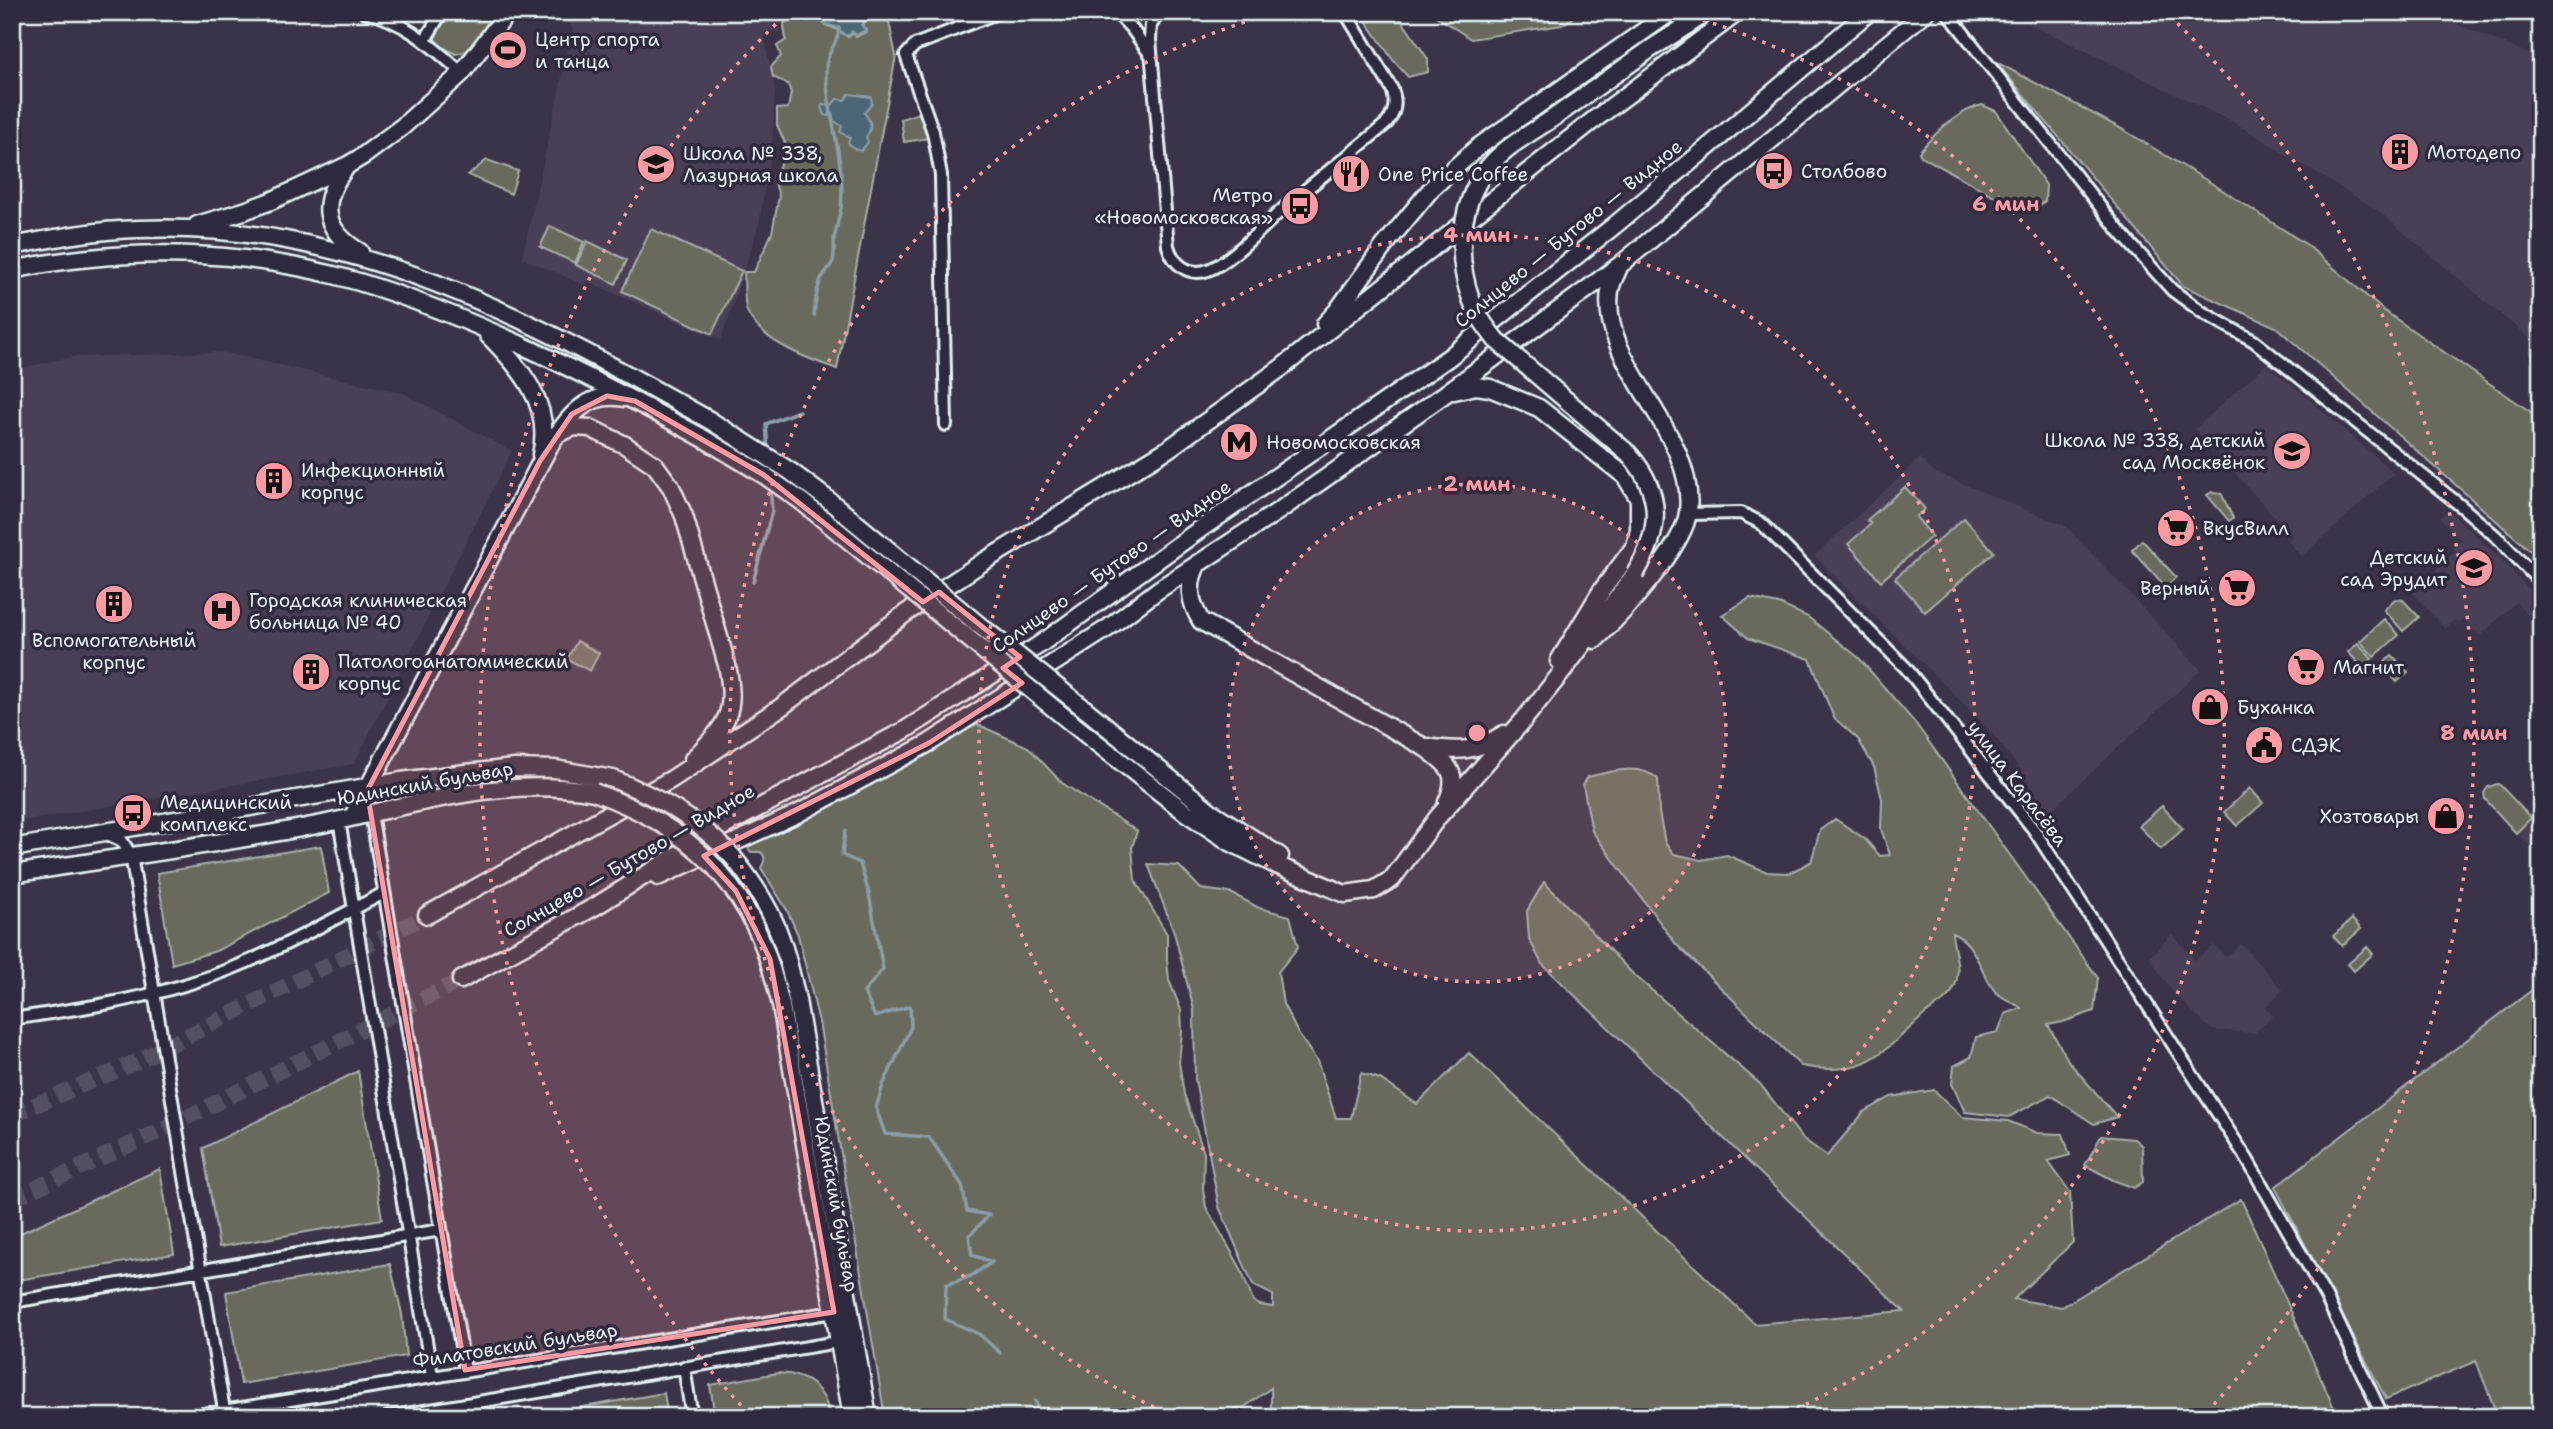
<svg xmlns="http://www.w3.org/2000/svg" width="2553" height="1429" font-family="'Shantell Sans',sans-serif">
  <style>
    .built { fill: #4a3f55 }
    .green { fill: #696a5b; stroke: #a8aeaa; stroke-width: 2 }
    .water { fill: #4c6674; stroke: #8a9ea9; stroke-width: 2 }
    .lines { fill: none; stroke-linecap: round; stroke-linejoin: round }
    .stream { stroke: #8a9ea9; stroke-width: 3.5 }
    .secondary-tunnel { stroke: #555062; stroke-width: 16; stroke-dasharray: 16 8; stroke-linecap: butt }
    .street-casing { stroke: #e8f1f8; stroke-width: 16 }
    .secondary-casing { stroke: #e8f1f8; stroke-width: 21 }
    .street { stroke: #2f2a3d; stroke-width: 10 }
    .secondary { stroke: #2f2a3d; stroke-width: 16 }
    .secondary-bridge-casing { stroke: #e8f1f8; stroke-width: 21; stroke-linecap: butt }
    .secondary-bridge { stroke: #2f2a3d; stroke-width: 16 }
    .marked { fill: #ff9aa2; fill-opacity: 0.2; stroke: #ff9aa2; stroke-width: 5; stroke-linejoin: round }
    .ring { fill: none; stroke: #ff9aa2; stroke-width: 3.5; stroke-dasharray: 3.5 7 }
    .labels { text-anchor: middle; stroke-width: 7; stroke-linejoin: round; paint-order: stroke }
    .poi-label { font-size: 19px; fill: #e8f1f8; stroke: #2f2a3d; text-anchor: start }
    .street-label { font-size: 19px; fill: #e8f1f8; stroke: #2f2a3d }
    .centre { fill: #ff9aa2; stroke: #2f2a3d; stroke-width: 3.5 }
    .ring-label { font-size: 21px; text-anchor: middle; font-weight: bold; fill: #ff9aa2; stroke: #2f2a3d; stroke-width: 7; stroke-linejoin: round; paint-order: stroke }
  </style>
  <rect width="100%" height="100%" fill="#3b3448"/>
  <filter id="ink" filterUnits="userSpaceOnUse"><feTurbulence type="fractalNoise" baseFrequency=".0143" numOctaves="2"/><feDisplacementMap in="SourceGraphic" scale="14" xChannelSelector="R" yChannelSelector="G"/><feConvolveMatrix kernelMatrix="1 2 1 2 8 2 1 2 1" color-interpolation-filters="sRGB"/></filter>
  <g filter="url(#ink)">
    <path class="built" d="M558,12h222v20h-17l12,58 -3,56 -13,78 -38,116 -135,-59 -2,4 -62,-27 51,-230z
      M2005,12h422l114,47v289l-164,-138 -144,-88z
      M222,352l181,41 109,58 -158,313 -342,59v-453l60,-13z
      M2265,365l25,18 104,90 -92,84 -14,-16 4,-5 -97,-107z
      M1920,458l12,13 134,55 135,144 -155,145 -25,-45 -34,-43 -173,-171z
      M2448,510l53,49 40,44v14l-6,5 -19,-20 -36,34 -16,-17 -5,4 -4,-4 -10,10 -33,-37 44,-41 -3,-4 7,-7 -20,-22z
      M2541,809v41l-6,1 -19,-18z
      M2172,934l23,26 19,-15 12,12 15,-13 42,46 -18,17 8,9 -18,17 -43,-3 -37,-35 -26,-37z"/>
    <path class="green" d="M448,12h47l-27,39 -12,3 -18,-9 -5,-11z
      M786,12c17,0 30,-3 39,13l11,4 12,8 6,-4 2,4 10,-5 -4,-5 5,-9 -3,-6h23l9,44 -59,313c-29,-10 -78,-28 -90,-58 -4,-10 -2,-28 -3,-39h10l18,-39 7,-37 -6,-20 16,-24 -12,-27v-16l11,-1 3,-15 -3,-9 -15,-7 -2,-10 10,-11 -4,-10 9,-6 -2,-14z
      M1360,12h36l32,47v13l-20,5 -15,-17z
      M1436,12h145l-19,13 -91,14 -35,-23z
      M1996,62l126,67 94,57 91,59 76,65 158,109v141l-265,-233 -93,-41z
      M1982,105l14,6 50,74 -1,16 -13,10h-11l-100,-55 -2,-4c16,-19 39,-41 63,-47z
      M922,112l7,26 -25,4 -3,-23z
      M487,160l31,11 -7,23 -43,-19z
      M550,226l34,16 -9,21 -35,-16z
      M651,229l91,42 -30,63 -90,-43z
      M587,241l40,19 -11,24 -40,-19z
      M1905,487l20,22 -9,8 16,19 -51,45 -33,-37 23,-20 -4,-4z
      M2212,492l9,1 12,25 -4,3 -22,-26z
      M1964,518l30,34 -69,60 -30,-34z
      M2142,540l34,37 -10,10 -34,-37z
      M1750,598l29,6 29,13 51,41 57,66 182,254 -4,33 -31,11 -15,3 21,37 48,55 -23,7 -44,-29 -41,22 -44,-5 -13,-28 2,-18 17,-9 5,-20 22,-5 7,-18 16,-6c-8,-6 -22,-11 -27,-18 -14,-18 -18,-48 -42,-57 1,16 10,35 3,53 -6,14 -20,20 -31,29 -43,39 -60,63 -123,51l-125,-122 -84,-113 -9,-46 5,-8c23,-6 51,-14 70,2l1,33 6,31 9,11 27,6 26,-5 40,17 22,1 22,-11 9,-32 15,-11 30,20 15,17 10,-1 -9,-26 1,-30 -8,-32 -16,-28 -24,-21 -24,-59 -62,-21 -26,-23z
      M2395,599l8,1 16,17 -16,14 -19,-21z
      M2384,619l15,16 -25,22 -14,-16z
      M577,641l22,12 -9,18 -23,-12z
      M2358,643l14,16 -9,9 -15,-16z
      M2392,655l16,17 -11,10 -15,-17z
      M974,723l54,24 34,36 75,48 -5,17 3,32 32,54v25l2,21 12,30 1,22 -3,30 5,32 20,59 -1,36 3,18 34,60 13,34 7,4 13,2v-12l-20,-10 -34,-78 -24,-128 -1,-69 -20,-78 -26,-68 31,2 22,23 30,4 28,15 31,8 8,31 -20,25 5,32 16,31 18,26 19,57h15l10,-45 19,6 37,25 52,-51 286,271 149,-13 -362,-347 -13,-25 -2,-28 17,-29 89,92 127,110 42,54 25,18 37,-44 27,-15 43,-7 28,27 46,4 29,12 26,1 7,21 -22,6 22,31 3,50 -59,57 48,8 179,-108 97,218h-1067v-29l-28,20h-8l-7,9h-343l-66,-395 -21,-87 -11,-25 -26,-42c3,-6 6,-10 0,-16h-10l-8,-10z
      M2497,784l3,1 31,33 -15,15 -31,-34 -1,-6 4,-6z
      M2250,788l13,15 -26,23 -13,-14z
      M2162,806l21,23 -22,20 -22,-23z
      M321,846l8,47 -113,58 -44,13 -15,-91z
      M2352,919l9,10 -19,17 -9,-10z
      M2367,947l6,7 -19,17 -6,-7z
      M2541,983v434h-43l-22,-56 -90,38 -111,-212z
      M358,1071l24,148 -163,28 -16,-99z
      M2101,1136l33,3 8,7 1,36 -9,6 -21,-8 -28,-15z
      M160,1169l14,85 -162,27v-44z
      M390,1264l12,50 4,42 -165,28 -15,-92z
      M778,1373c29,1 47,15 52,44h-115l-5,-32z
      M664,1393l4,24h-142z"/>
    <path class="water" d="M822,12h41v5l3,1 -4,3 2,2 -3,2 5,5 -10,5 -4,-4 -2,4h-5l-9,-8 -11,-3z
      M849,94l22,3 1,7 -8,9c7,7 9,15 2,24l2,5 -7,9 -6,-2 -7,-6 2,-5 -10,-6 2,-6 -8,-5 -2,-8 -2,-1 -1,4 -4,-1 -4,-7 1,-3 9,1 6,-7 8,1z"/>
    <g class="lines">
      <path class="stream" d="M814,316c1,-13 2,-25 7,-37 4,-7 9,-11 12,-18 2,-7 1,-14 1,-22 2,-10 5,-21 7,-31 5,-46 -13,-90 -15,-134 -1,-24 12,-27 13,-46
        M768,450l-2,-26 33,-13
        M753,582l19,-71 -2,-25
        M845,831l-3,24 18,8 9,31 14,75 -19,23 11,25 35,-11 1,21 -28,58 -7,23 9,26 44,3 33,48 5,26 22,4 -20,21 3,19 20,7 -21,14 -25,9 -1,34 34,15 21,19
        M1035,1401l7,16"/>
      <path class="secondary-tunnel" d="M12,1115l124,-53 291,-147
        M12,1199l154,-71 295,-148"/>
      <defs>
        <path id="street" d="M364,12c39,7 69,35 98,61
          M1116,12l16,17 18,25
          M1159,12l-8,13 -1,14 18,207c5,18 21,31 40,24 22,-7 56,-45 75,-61 34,-29 69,-56 104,-86 8,-10 10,-21 5,-34l-47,-77
          M1947,12l173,220 52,58 30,22 52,29 207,165 39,34 41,43
          M425,40l17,-28
          M946,425l-5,-250 -8,-43 -27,-77 9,-10 84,-33
          M1688,514l53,-1 20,10 145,145 128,162 213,329 79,138 57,120
          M371,813l94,557
          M339,820l93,556
          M105,833l17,8 9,14 93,555
          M12,1019c66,-10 131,-19 194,-41 61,-21 120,-55 178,-85
          M12,1302l429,-72
          M684,1367l8,50
          M186,1417l654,-106
          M388,1417l456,-76
          M1243,1417h14"/>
        <path id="secondary" d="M1556,116l96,-68 56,-36
          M346,167c-26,34 -25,62 14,85
          M197,225l47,-14 27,-10 77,-36 15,-9 39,-29 60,-54 46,-61
          M12,246c42,-8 84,-16 127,-17 211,-9 393,91 572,192
          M12,270c114,-24 235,-21 347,12 115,35 237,97 342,155
          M1325,324l12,-13 47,-65 48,-58 46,-41 193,-135
          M488,335c33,34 65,69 53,120
          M1454,391l22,-5 14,2 49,20 86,68 14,23v31l-4,16 -33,44 -43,71
          M557,434l17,-7 16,1 35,17 30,20 16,22 13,29 43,149c10,50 0,59 -34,94
          M1198,563c-11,21 -9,38 3,58l223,126c23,17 37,25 23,55
          M1595,640c25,-24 90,-94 93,-128 9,-80 -89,-146 -78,-221 1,-8 6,-16 9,-24
          M1085,709l125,102 70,45
          M1074,725l111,87 45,30 44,22 71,30 29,-4 18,-11 46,-62 83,-94 42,-52 72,-97
          M1426,747c33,5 49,5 78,-13
          M353,816l197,-371c18,-27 37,-55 74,-47
          M12,848l389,-67 65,-8 49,-5 40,1 58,10
          M732,856c41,50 52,81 65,144l71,417
          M713,865c41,46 54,82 68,140l71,412
          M12,874c102,-16 204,-29 305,-49 91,-18 184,-50 277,-33
          M658,877l139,-63 132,-71 179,-115 50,-38 122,-80 165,-116 175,-129 306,-253
          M427,915l245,-136 109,-72 125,-94 77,-51 185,-113 113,-81 310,-246 147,-110
          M461,980l135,-74 121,-76 188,-100 134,-85 160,-115 249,-172 167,-133 254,-213"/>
      </defs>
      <use href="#street" class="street-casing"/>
      <use href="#secondary" class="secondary-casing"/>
      <use href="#street" class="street"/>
      <use href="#secondary" class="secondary"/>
      <defs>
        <path id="secondary-bridge" d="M1556,116c-17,12 -38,23 -54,37 -41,35 -49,97 -31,146 6,16 15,28 25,41l133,114c35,40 32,77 6,120
          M711,421l79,50 36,27 153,127 106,84
          M701,437l63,38 37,26 273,224
          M613,779c45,18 85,40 119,77
          M594,792c46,17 85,38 119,73"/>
      </defs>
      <use href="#secondary-bridge" class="secondary-bridge-casing"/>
      <use href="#secondary-bridge" class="secondary-bridge"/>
    </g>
  </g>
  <path class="marked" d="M607,396l28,5 129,74 159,127 16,-10 81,65 -17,11 19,15 -93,60 -225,113 32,35 34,68 64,353 -369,58 -98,-579 173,-330 32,-47z"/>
  <circle cx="1477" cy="733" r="249" fill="#ff9aa2" fill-opacity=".12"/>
  <g class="ring">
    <circle cx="1477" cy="733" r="249"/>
    <circle cx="1477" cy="733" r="498"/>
    <path d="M1173 1416A748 748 0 0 1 1271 14M1683 14A748 748 0 0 1 1781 1416"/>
    <path d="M748 1413A997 997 0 0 1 784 16M2170 16A997 997 0 0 1 2206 1413"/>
  </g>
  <defs>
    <symbol id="stadium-disc" viewBox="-11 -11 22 22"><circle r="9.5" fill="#ff9aa2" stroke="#2f2a3d"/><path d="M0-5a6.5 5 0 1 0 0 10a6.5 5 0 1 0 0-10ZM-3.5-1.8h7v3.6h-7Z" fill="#111"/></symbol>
    <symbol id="building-disc" viewBox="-11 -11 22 22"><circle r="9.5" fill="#ff9aa2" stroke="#2f2a3d"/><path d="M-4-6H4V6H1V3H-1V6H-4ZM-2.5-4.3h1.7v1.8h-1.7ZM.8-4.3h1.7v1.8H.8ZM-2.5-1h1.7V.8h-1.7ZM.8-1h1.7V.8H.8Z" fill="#111"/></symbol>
    <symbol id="school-disc" viewBox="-11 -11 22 22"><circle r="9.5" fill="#ff9aa2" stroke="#2f2a3d"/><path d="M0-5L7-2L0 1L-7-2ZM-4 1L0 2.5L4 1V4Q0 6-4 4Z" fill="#111"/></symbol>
    <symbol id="bus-disc" viewBox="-11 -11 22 22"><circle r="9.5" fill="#ff9aa2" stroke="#2f2a3d"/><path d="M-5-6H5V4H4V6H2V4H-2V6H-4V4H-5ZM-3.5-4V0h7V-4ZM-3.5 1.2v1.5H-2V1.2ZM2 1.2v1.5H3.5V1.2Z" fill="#111"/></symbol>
    <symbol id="restaurant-disc" viewBox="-11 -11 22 22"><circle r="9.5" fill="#ff9aa2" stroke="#2f2a3d"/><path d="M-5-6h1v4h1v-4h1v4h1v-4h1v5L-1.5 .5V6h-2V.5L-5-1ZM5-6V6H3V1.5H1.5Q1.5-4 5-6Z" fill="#111"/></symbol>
    <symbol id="metro-disc" viewBox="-11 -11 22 22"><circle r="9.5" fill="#ff9aa2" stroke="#2f2a3d"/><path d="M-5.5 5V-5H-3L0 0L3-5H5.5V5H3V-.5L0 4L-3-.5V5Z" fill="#111"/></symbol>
    <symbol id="supermarket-disc" viewBox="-11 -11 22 22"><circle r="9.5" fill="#ff9aa2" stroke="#2f2a3d"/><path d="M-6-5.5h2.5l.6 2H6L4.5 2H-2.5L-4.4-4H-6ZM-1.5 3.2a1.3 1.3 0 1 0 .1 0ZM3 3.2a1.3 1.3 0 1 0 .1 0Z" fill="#111"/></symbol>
    <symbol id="hospital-disc" viewBox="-11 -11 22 22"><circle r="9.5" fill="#ff9aa2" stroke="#2f2a3d"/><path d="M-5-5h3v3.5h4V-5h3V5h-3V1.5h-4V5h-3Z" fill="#111"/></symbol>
    <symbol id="shop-disc" viewBox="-11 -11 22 22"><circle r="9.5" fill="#ff9aa2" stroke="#2f2a3d"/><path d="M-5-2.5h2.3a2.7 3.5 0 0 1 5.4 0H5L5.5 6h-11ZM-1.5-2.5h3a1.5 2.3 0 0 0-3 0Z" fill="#111"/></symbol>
    <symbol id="civic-disc" viewBox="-11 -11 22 22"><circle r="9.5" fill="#ff9aa2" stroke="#2f2a3d"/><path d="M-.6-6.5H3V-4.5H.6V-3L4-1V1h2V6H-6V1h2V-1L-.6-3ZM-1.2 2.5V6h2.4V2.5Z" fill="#111"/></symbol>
  </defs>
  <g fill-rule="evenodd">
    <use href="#stadium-disc" x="486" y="28" width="44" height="44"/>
    <use href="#building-disc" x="2378" y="130" width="44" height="44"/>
    <use href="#school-disc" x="634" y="142" width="44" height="44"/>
    <use href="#bus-disc" x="1752" y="149" width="44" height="44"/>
    <use href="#restaurant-disc" x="1329" y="152" width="44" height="44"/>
    <use href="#bus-disc" x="1278" y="184" width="44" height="44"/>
    <use href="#metro-disc" x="1217" y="420" width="44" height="44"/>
    <use href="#school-disc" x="2270" y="429" width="44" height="44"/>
    <use href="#building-disc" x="252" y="459" width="44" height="44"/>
    <use href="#supermarket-disc" x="2154" y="506" width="44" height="44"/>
    <use href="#school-disc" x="2452" y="546" width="44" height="44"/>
    <use href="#supermarket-disc" x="2215" y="566" width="44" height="44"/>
    <use href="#building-disc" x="92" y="582" width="44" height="44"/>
    <use href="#hospital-disc" x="200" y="589" width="44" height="44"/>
    <use href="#supermarket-disc" x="2284" y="645" width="44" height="44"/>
    <use href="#building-disc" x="289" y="650" width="44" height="44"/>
    <use href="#shop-disc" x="2188" y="685" width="44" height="44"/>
    <use href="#civic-disc" x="2242" y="723" width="44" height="44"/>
    <use href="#bus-disc" x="111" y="791" width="44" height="44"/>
    <use href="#shop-disc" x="2424" y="794" width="44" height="44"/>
  </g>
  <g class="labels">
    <g class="poi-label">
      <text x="535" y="46">Центр спорта<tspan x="535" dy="22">и танца</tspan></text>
      <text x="2427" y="159">Мотодепо</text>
      <text x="683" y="160">Школа № 338,<tspan x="683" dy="22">Лазурная школа</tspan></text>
      <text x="1801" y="178">Столбово</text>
      <text x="1378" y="181">One Price Coffee</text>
      <text x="1273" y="202" text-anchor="end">Метро<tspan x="1273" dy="22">«Новомосковская»</tspan></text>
      <text x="2265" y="447" text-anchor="end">Школа № 338, детский<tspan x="2265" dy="22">сад Москвёнок</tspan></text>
      <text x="1266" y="449">Новомосковская</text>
      <text x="301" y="477">Инфекционный<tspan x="301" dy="22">корпус</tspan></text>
      <text x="2203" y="535">ВкусВилл</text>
      <text x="2447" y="564" text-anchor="end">Детский<tspan x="2447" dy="22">сад Эрудит</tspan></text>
      <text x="2210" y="595" text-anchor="end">Верный</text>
      <text x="249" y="607">Городская клиническая<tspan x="249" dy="22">больница № 40</tspan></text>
      <text x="114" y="647" text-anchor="middle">Вспомогательный<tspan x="114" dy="22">корпус</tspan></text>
      <text x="338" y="668">Патологоанатомический<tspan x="338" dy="22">корпус</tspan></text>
      <text x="2333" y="674">Магнит</text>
      <text x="2237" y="714">Буханка</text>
      <text x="2291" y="752">СДЭК</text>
      <text x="160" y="809">Медицинский<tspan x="160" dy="22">комплекс</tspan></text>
      <text x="2419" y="823" text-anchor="end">Хозтовары</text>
    </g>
    <g class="street-label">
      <text transform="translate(1568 233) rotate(-39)" y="7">Солнцево — Бутово — Видное</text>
      <text transform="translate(1111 566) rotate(-35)" y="7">Солнцево — Бутово — Видное</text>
      <text transform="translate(425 783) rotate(-10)" y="7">Юдинский бульвар</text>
      <text transform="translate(2018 783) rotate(53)" y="7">улица Карасёва</text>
      <text transform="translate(629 860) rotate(-30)" y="7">Солнцево — Бутово — Видное</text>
      <text transform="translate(837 1204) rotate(80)" y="7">Юдинский бульвар</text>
      <text transform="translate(515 1345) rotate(-9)" y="7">Филатовский бульвар</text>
    </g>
  </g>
  <circle cx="1477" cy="733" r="10" class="centre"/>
  <g class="ring-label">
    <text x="2006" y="211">6 мин</text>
    <text x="1477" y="242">4 мин</text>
    <text x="1477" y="491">2 мин</text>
    <text x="2474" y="740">8 мин</text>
  </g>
  <rect width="2553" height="1429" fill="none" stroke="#2f2a3d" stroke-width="42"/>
  <rect x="21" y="21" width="2511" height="1387" fill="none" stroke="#e8f1f8" stroke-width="2.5" filter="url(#ink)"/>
</svg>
